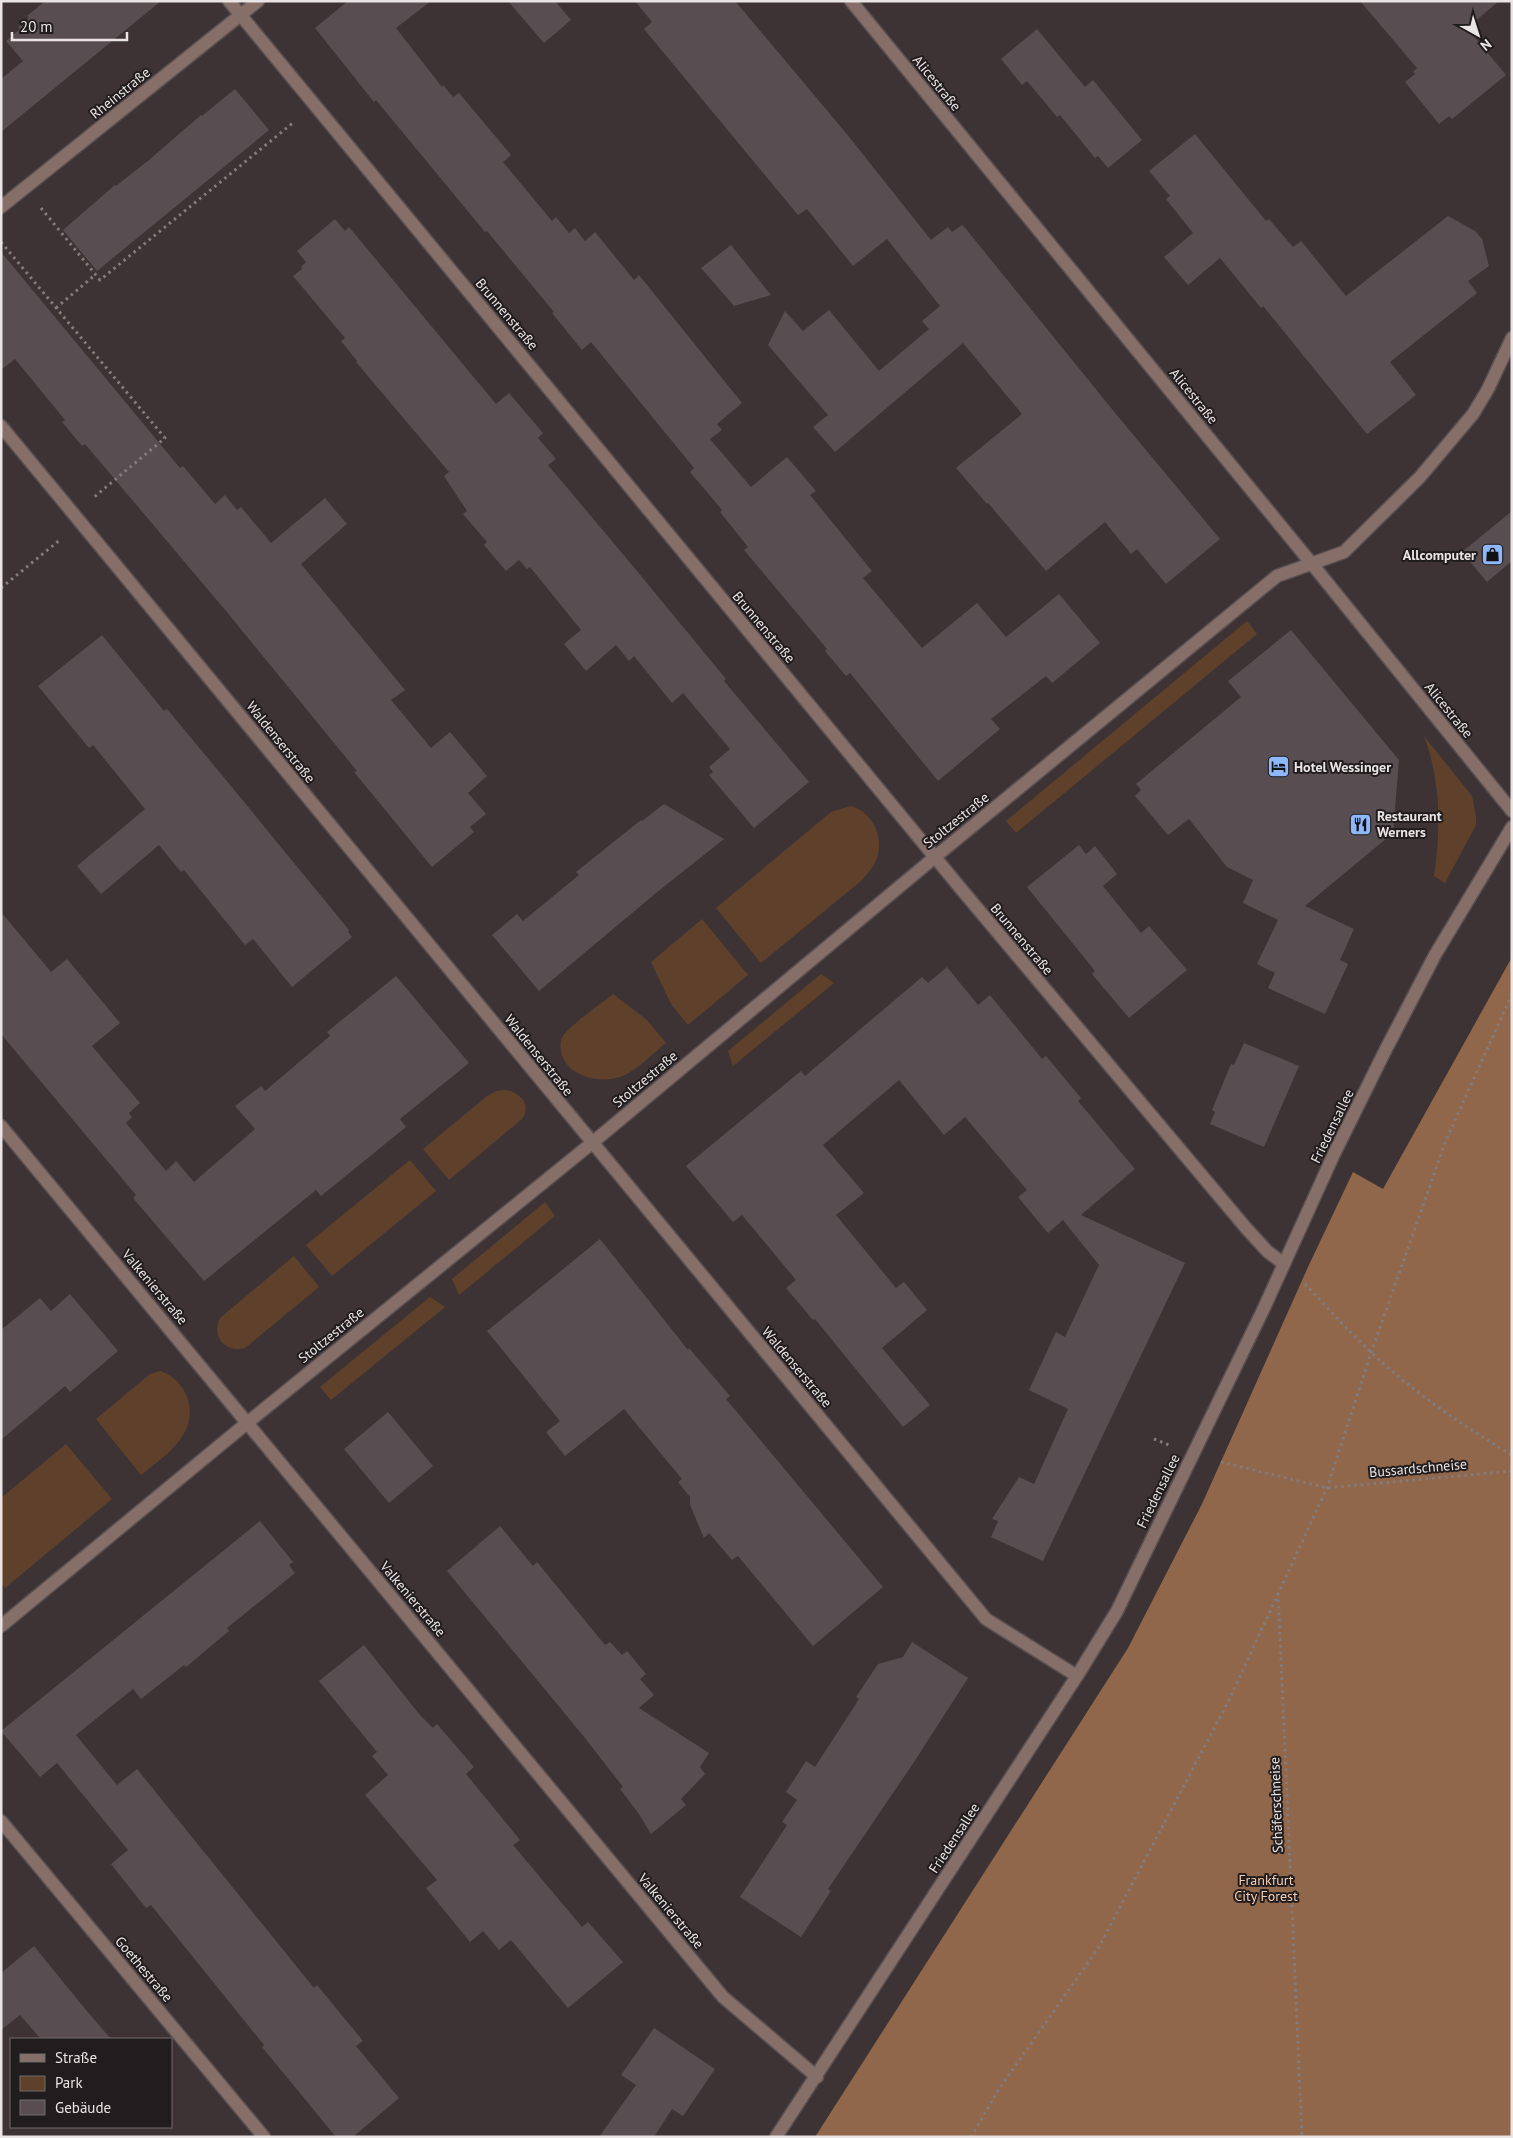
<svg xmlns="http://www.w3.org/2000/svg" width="1513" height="2138" font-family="'PT Sans',sans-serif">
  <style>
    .green { fill: #5f412b }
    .forest { fill: #90674a }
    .building { fill: #584e52 }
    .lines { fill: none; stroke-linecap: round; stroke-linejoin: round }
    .minor-casing { stroke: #594f50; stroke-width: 15 }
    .path { stroke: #847b7c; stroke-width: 3; stroke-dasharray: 2.5 4; stroke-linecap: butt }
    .minor { stroke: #866f69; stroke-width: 12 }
    .labels { text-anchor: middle; stroke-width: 4; stroke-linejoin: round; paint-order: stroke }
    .street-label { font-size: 14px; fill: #ebe4e5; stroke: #211c1d }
    .poi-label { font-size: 14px; font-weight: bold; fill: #ebe4e5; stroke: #211c1d; text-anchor: start }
    .park-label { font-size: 14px; fill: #f6ceb2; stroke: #211c1d }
  </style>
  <rect width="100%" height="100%" fill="#3d3334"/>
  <path class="green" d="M1247,621l10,13 -241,199 -10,-12z
    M1424,736l48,60 4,20v9l-31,58 -11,-7c7,-48 7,-94 -10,-140z
    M850,806c22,5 34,30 27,52 -3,9 -10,16 -16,23l-100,82 -45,-55 115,-96z
    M702,919l46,56 -60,50 -17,-21 -20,-42z
    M821,974l13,9 -101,83 -5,-15z
    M613,994l34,26 19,23c-14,11 -29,28 -46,34 -21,7 -55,-1 -59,-26 -1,-5 -1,-10 2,-15 6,-10 39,-33 50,-42z
    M505,1090c15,2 27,14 17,29l-73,61 -26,-31 64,-53 9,-5z
    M410,1160l26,31 -104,85 -26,-31z
    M545,1202l10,14 -96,79 -7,-16z
    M294,1256l25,31 -74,61c-20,5 -34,-12 -25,-30z
    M430,1297l15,10 -114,93 -11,-13z
    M160,1371c14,5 22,13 27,26 13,36 -22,59 -46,78l-45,-56 54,-45z
    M66,1444l46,55 -107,89 -4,-5v-85z"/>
  <path class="forest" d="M1512,957v1180h-697l313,-489 74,-144 106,-237 45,-95 30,17z"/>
  <path class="building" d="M45,1h116l-160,131v-53l22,-18 -17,-20 14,-12 -2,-2 11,-9 -2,-2z
    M348,1h83l-35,27 46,59 1,-2 10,12 6,-4 52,62 -8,7 49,59 4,-4 13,16 6,-5 10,13 10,-9 39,48 5,-5 103,128 -25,21 5,6 -12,9 41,48 36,-30 29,34 -6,4 62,76 -9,7 59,70 55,-45 29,34 53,-43 41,49 -48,40 -6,-7 -55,43 9,10 -62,52 -88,-108 -4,3 -21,-25 2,-2 -83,-99 4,-3 -28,-35 2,-2 -32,-38 4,-4 -103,-126 -9,8 -30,-37 2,-1 -67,-81 -2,1 -109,-132 -2,2 -59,-74z
    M508,1h47l16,19 -27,23z
    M635,1h100l111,132 85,107 17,-13 4,5 10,-7 4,4 150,185 104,125 -54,45 -29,-35 -6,5 -26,-32 -59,49 -58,-68 -1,1 -31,-36 66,-54 -59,-71 -128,109 -22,-25 15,-12 -60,-70 17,-34 18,20 26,-21 50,61 50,-42 -7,-8 18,-15 -53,-67 -34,27 -46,-57 -9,6 -154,-186 8,-7z
    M1360,1h139l-32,27 39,47 -54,44 -3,-3 -10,8 -34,-42 10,-8 -2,-2 4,-4z
    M1037,29l48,58 8,-7 49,60 -34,28 -10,-12 -3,2 -35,-43 -3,2 -30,-36 -5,4 -21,-26z
    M235,89l34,41 -172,141 -34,-41 52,-45 1,1 33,-26 52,-45 1,1z
    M1195,134l71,87 3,-2 24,28 8,-6 45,55 102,-80 27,15 7,8 7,27 -21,15 9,12 -87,69 26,33 -49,39 -104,-128 -2,2 -41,-50 -32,27 -24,-28 29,-24 -27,-34 4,-3 -21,-25z
    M335,219l10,12 4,-4 147,177 13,-11 34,40 -5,5 18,21 -8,6 79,94 99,120 -2,2 85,101 -55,46 -45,-53 4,-3 -4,-5 21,-18 -47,-56 -11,10 -38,-47 -5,5 -13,-16 -30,26 -22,-27 17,-14 -51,-63 -3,2 -8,-9 -13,11 -22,-26 3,-3 -24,-28 4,-3 -23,-35 5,-4 -93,-110 1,-1 -16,-20 4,-3 -52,-62 9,-7 -1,-2 5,-5 -9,-11z
    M731,245l40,50 -37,11 -33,-38z
    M1,252l179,216 3,-2 32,38 10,-9 12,15 4,-3 30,36 54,-45 22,26 -46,40 104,126 -14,10 40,48 19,-16 37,44 -19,17 18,21 -16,13 4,5 -42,35 -78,-95 3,-1 -131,-160 -141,-167 -3,2 -20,-24 3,-2 -50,-61 -14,11z
    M1512,511v50l-25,21 -25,-30z
    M1291,630l108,130 -6,73 -88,73 49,23 -14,31 8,4 -23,50 -57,-26 7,-15 -18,-9 21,-44 -35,-17 10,-23 -26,-13 -38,-48 -21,16 -33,-39 6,-6 -5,-6 105,-87 -13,-16z
    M102,635l62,76 3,-2 59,71 123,150 -1,2 4,5 -60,50 -39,-48 -8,6 -61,-75 -3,2 -22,-27 -58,49 -24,-28 68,-57 -52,-64 -4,3 -51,-62z
    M664,804l60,35 -68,54 -117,98 -47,-56 25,-21 6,7 56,-46 -3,-3 65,-52 1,1z
    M1079,845l7,9 9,-8 22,28 -14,12 38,47 8,-7 38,44 -58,48 -37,-44 3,-3 -68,-84z
    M1,912l50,60 16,-13 53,64 -28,23 48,57 -11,10 3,4 -6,6 40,48 10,-10 18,21 61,-53 -20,-23 26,-20 4,5 65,-55 -3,-4 69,-56 73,87 -69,56 6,8 -85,69 -5,-6 -112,91 -71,-83 3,-3 -135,-161z
    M947,967l31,38 12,-10 52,64 4,-3 35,42 -3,3 57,68 -54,46 104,48 -142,298 -52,-24 7,-16 -6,-2 27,-42 15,7 34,-75 -39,-19 27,-58 9,5 34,-72 -36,-45 -15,13 -30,-36 9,-7 -62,-73 -21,18 -45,-55 -76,65 41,48 -28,22 60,73 8,-6 23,28 -45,38 48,57 -27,22 -88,-108 -2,1 -27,-32 10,-8 -54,-65 -9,7 -47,-56 115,-95 4,5 117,-99 6,6z
    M1244,1043l55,23 -35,81 -54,-23 5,-12 -3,-2 19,-46 3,1z
    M600,1239l88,111 1,-2 41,48 -4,3 157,188 -70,59 -75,-90 -6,4 -23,-27 -5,5 -14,-33v-8l-12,-15 4,-3 -58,-70 -59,47 -19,-24 14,-11 -73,-90z
    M70,1294l48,57 -48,41 -5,-6 -64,54v-110l39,-32 11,13z
    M388,1412l45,54 -44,37 -45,-54z
    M260,1521l33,41 -4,3 6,8 -68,55 2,3 -43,36 -2,-2 -43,34 -8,-10 -57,46 41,50 20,-16 177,219 3,-3 46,56 -7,5 43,52 -46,39h-17l-74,-90 2,-2 -113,-140 -5,3 -35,-44 17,-14 -71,-87 -17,14 -39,-46z
    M500,1526l33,40 4,-4 68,83 5,-3 12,13 5,-4 19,23 -6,5 14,16 -15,13 70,45 -9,14 5,7 -24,25 5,6 -35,29 -12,-20 -19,-25 3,-2 -38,-49 -138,-167z
    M912,1642l56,36 -52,81 -88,130 3,2 -30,46 -61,-40 47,-72 -5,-3 15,-22 -11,-8 20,-31 9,6 44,-68 -3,-2 22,-33 25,-7z
    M364,1645l56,70 13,13 4,-4 37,43 -8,7 54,66 -7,5 69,82 6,-5 35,40 -55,46 -57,-68 -12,10 -16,-19 -13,11 -44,-54 11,-8 -72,-85 23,-20 -16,-19 5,-4 -58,-71z
    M34,1946l47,58 30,35h-70l-21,-24 -19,15v-57z
    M654,2028l61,41 -32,47 -11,-7 -18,28h-55l37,-52 -15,-10z"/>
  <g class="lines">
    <defs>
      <path id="minor" d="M229,1l733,889 284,338 21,23 17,13
        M851,1l461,563 200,247
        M1,207l257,-206
        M1,426l985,1193 91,57
        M1,1126l722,871 94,80
        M1,1626l246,-203 345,-280 343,-286 342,-281 67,-24 76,-75 53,-63 15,-25 24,-51
        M1,1821l263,316
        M776,2137l301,-461 40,-65 147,-303 70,-154 51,-103 50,-96 77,-128"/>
    </defs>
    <use href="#minor" class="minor-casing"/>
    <path class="path" d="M41,208l59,72 194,-158
      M1,242l164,196 -72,60
      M56,308l39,-33
      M1,588l60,-49
      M1305,1284c22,23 43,47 67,69 41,39 91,73 140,102
      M1154,1439l15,6
      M1221,1462l106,26 185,-17
      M1278,1593l24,544
      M971,2137l28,-48 100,-142 131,-249 97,-210 44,-135 75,-213 66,-146"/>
    <use href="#minor" class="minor"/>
  </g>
  <defs>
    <symbol id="shop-square" viewBox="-11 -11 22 22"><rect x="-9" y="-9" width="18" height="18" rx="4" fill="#8eb8fd" stroke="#211c1d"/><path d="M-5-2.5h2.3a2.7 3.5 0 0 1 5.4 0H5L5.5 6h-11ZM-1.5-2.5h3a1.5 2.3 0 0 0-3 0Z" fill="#111"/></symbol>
    <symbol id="hotel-square" viewBox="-11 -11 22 22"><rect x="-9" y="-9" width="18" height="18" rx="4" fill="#8eb8fd" stroke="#211c1d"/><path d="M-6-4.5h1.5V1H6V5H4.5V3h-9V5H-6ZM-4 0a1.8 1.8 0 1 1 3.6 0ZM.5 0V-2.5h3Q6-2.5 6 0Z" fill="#111"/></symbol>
    <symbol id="restaurant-square" viewBox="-11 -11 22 22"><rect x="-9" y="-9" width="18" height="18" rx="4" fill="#8eb8fd" stroke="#211c1d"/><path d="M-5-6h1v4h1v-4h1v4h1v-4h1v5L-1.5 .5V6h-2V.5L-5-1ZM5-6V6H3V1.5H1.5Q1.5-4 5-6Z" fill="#111"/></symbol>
  </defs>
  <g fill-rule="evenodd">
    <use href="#shop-square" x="1480" y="542" width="25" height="25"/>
    <use href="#hotel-square" x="1266" y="754" width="25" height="25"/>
    <use href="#restaurant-square" x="1348" y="812" width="25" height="25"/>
  </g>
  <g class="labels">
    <g class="street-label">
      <text transform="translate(937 83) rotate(51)" y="5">Alicestraße</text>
      <text transform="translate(120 93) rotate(-39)" y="5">Rheinstraße</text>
      <text transform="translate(507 314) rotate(50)" y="5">Brunnenstraße</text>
      <text transform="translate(1194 396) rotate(51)" y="5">Alicestraße</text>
      <text transform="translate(764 627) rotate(50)" y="5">Brunnenstraße</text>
      <text transform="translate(1449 710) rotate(51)" y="5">Alicestraße</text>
      <text transform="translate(281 742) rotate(51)" y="5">Waldenserstraße</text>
      <text transform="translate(956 820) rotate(-39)" y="5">Stoltzestraße</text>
      <text transform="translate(1022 939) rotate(50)" y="5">Brunnenstraße</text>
      <text transform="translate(539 1055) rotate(51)" y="5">Waldenserstraße</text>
      <text transform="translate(645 1079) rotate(-40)" y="5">Stoltzestraße</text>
      <text transform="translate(1332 1126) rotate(-64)" y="5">Friedensallee</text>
      <text transform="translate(155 1287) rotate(50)" y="5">Valkenierstraße</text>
      <text transform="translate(331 1335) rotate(-39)" y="5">Stoltzestraße</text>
      <text transform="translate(797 1367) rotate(50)" y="5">Waldenserstraße</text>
      <text transform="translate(1418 1468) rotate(-5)" y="5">Bussardschneise</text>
      <text transform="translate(1158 1491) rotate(-64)" y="5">Friedensallee</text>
      <text transform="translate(413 1599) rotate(50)" y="5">Valkenierstraße</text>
      <text transform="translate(1276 1805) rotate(-92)" y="5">Schäferschneise</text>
      <text transform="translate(954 1838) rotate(-57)" y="5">Friedensallee</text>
      <text transform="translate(671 1911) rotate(50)" y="5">Valkenierstraße</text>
      <text transform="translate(144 1969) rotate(50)" y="5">Goethestraße</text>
    </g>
    <g class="poi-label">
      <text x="1476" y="560" text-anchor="end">Allcomputer</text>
      <text x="1294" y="772">Hotel Wessinger</text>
      <text x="1377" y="821">Restaurant<tspan x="1377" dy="16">Werners</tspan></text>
    </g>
    <g class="park-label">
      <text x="1266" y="1885">Frankfurt<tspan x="1266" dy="16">City Forest</tspan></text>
    </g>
  </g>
  <rect width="1513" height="2138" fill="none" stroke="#ebe4e5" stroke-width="5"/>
  <rect x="10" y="2038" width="162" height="90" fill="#211c1d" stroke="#726c6d"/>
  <rect x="20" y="2054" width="25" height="8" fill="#866f69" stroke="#726c6d"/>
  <text x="55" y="2063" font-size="15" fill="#ebe4e5">Straße</text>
  <rect x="20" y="2076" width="25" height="15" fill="#5f412b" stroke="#726c6d"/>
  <text x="55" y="2088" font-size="15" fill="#ebe4e5">Park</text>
  <rect x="20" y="2100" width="25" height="15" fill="#584e52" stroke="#726c6d"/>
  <text x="55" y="2113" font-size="15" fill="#ebe4e5">Gebäude</text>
  <g transform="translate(1478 35) rotate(141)" stroke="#211c1d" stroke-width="4" paint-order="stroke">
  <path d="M0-4L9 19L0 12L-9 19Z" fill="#ebe4e5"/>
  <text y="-8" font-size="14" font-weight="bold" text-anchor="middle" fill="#ebe4e5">N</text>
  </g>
  <path d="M12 32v8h115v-8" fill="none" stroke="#ebe4e5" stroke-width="2.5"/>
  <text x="20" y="32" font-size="15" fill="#ebe4e5" stroke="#211c1d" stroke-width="4" paint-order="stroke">20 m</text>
</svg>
